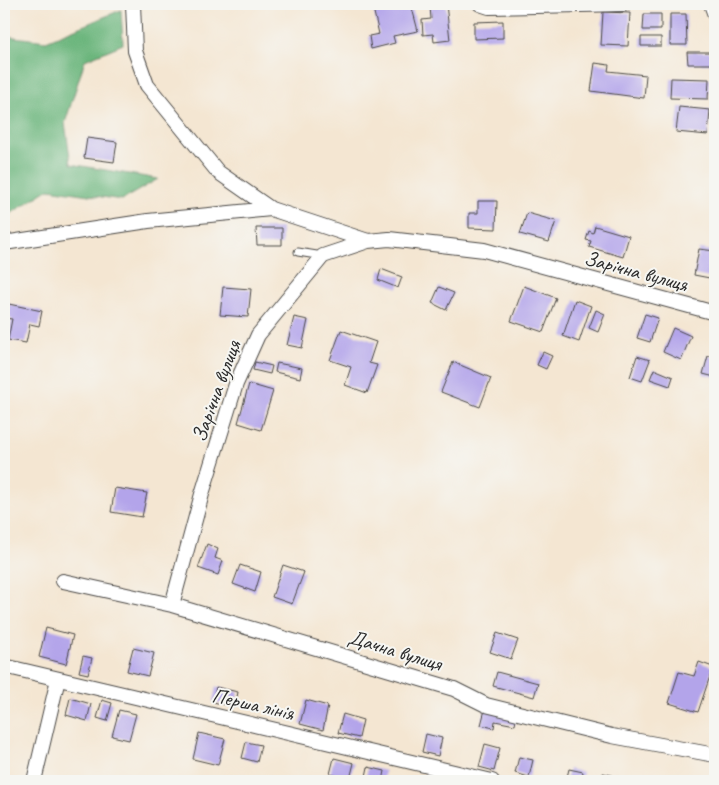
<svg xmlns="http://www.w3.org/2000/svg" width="719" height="785" font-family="Caveat,sans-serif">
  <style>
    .forest { fill: #6bb57c; stroke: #4b7054 }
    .building { fill: #b3a4ea }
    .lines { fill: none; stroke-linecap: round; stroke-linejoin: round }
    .lane-casing { stroke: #494744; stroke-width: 9 }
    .street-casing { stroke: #494744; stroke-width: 16 }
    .lane { stroke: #fff; stroke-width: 7 }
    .street { stroke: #fff; stroke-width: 14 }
    .labels { text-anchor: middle; stroke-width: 4; stroke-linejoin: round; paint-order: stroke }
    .street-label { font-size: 21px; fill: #2b2b2b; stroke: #f6f6f2 }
  </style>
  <rect width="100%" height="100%" fill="#f6f6f2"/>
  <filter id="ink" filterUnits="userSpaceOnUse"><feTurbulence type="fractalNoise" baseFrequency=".02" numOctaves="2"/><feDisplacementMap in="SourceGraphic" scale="10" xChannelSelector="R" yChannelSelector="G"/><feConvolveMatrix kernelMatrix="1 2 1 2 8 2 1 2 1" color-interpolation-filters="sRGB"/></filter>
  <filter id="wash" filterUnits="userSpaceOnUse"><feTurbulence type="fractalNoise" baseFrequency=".0096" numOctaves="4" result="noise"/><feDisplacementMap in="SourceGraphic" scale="20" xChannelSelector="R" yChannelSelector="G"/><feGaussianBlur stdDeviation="1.12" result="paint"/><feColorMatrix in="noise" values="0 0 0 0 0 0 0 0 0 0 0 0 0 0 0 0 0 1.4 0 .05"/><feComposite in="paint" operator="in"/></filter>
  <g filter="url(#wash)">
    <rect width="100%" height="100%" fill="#f4e6d2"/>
    <path class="forest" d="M121,10l2,34 -38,16 -20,63 6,41 87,15 -36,21 -73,-11 -45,29v-188l2,6 40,5z"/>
    <g id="blocks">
      <path class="building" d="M372,4h39l7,27 -25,5 2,7 -24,6 -2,-13 10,-2z
        M446,4l4,36 -16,2 -1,-8 -10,1 -1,-15 9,-1 -1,-13z
        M603,12l27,1 -2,33 -27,-1z
        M644,14h17v16h-18z
        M670,14h16l1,31h-17z
        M503,21v17l-29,1v-17z
        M641,37h20v9h-20z
        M687,52h28v12h-27z
        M595,63l14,2 -1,6 38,4 -2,23 -53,-7z
        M671,78l38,1 -1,20 -38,-1z
        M679,107l31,3 -2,25 -32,-3z
        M87,138l30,4 -3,20 -30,-4z
        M478,201h19l-1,28 -27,-1v-15h9z
        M527,213l29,8 -7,21 -29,-8z
        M595,226l34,10 -6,21 -34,-10 2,-6 -5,-1 3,-9 4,2z
        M256,228h26v17h-25z
        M699,249l16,2v28l-21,-4z
        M381,269l21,8 -4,11 -20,-8z
        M524,286l32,12 -13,34 -32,-11z
        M223,287l28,2 -3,28 -28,-2z
        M439,287l15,6 -8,17 -14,-7z
        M575,300l16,6 -12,36 -16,-6z
        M4,303l38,8 -3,15 -9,-2 -4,19 -18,-3 4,-21 -8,-1z
        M596,310l9,4 -7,18 -9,-4z
        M645,314l13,4 -8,24 -13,-4z
        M294,317l14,3 -6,28 -15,-3z
        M673,328l18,8 -10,24 -18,-8z
        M341,330l35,12 -7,21 8,2 -10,28 -22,-8 6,-18 -21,-7z
        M543,352l9,4 -6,13 -9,-4z
        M637,356l13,4 -8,21 -12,-4z
        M708,356l7,2v19l-12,-3z
        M255,362l17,4 -2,8 -17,-4z
        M453,362l38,16 -11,29 -39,-15z
        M277,363l25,5 -2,10 -25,-6z
        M654,369l19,8 -3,9 -20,-7z
        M249,384l24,7 -12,39 -23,-7z
        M115,488l32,5 -5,24 -31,-5z
        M207,544l11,5 -3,9 8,3 -5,14 -20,-7z
        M240,565l21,7 -6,20 -22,-8z
        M283,565l21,7 -12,32 -20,-7z
        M46,628l27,7 -7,29 -27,-7z
        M497,633l21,7 -7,19 -21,-7z
        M133,648l21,5 -6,23 -21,-5z
        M83,656l9,2 -4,16 -9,-2z
        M699,662l14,5 -15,45 -29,-9 10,-31 15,4z
        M497,672l41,11 -4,14 -41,-11z
        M216,687l22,5 -3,15 -22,-5z
        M70,698l21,6 -4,17 -21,-6z
        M102,700l10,3 -5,18 -10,-3z
        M306,700l22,6 -5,24 -23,-6z
        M486,706l31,8 -2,11 -20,-4 -1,7 -13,-3z
        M119,710l17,4 -7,26 -17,-4z
        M343,714l20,6 -4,18 -21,-5z
        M199,733l26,6 -7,26 -25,-6z
        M426,734l16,4 -4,18 -16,-4z
        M246,742l15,3 -4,17 -15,-4z
        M485,744l15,4 -6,23 -15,-4z
        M519,757l14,3 -4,17 -14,-4z
        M334,758l20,5 -4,16 -20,-5z
        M368,767l17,4 -2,10h-18z
        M569,769l14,3 -2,9h-15z
        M603,773l21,5 -1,3h-22z"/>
    </g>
  </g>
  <g filter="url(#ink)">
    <use href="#blocks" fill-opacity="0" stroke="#494744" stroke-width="1"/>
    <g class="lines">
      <defs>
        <path id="lane" d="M298,252l25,4"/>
        <path id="street" d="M133,4l2,47 12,34 71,87 53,37
          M480,4l9,3 135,-3
          M711,4l4,11
          M4,243l144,-22 123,-12 97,32 21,-2 95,11 231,63
          M63,581l109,24 282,84 32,16 126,31 103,19
          M172,605l30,-111 34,-110 22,-49 65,-79 45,-15
          M4,666l488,115
          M34,781l24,-102"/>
      </defs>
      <use href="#lane" class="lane-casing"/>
      <use href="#street" class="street-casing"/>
      <use href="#lane" class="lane"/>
      <use href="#street" class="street"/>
    </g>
  </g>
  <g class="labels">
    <g class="street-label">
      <text transform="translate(636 271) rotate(15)" y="7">Зарічна вулиця</text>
      <text transform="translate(216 391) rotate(-70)" y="7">Зарічна вулиця</text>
      <text transform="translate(395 650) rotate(17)" y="7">Дачна вулиця</text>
      <text transform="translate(253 704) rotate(13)" y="7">Перша лінія</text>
    </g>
  </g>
  <rect width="719" height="785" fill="none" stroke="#f6f6f2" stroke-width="20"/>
</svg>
